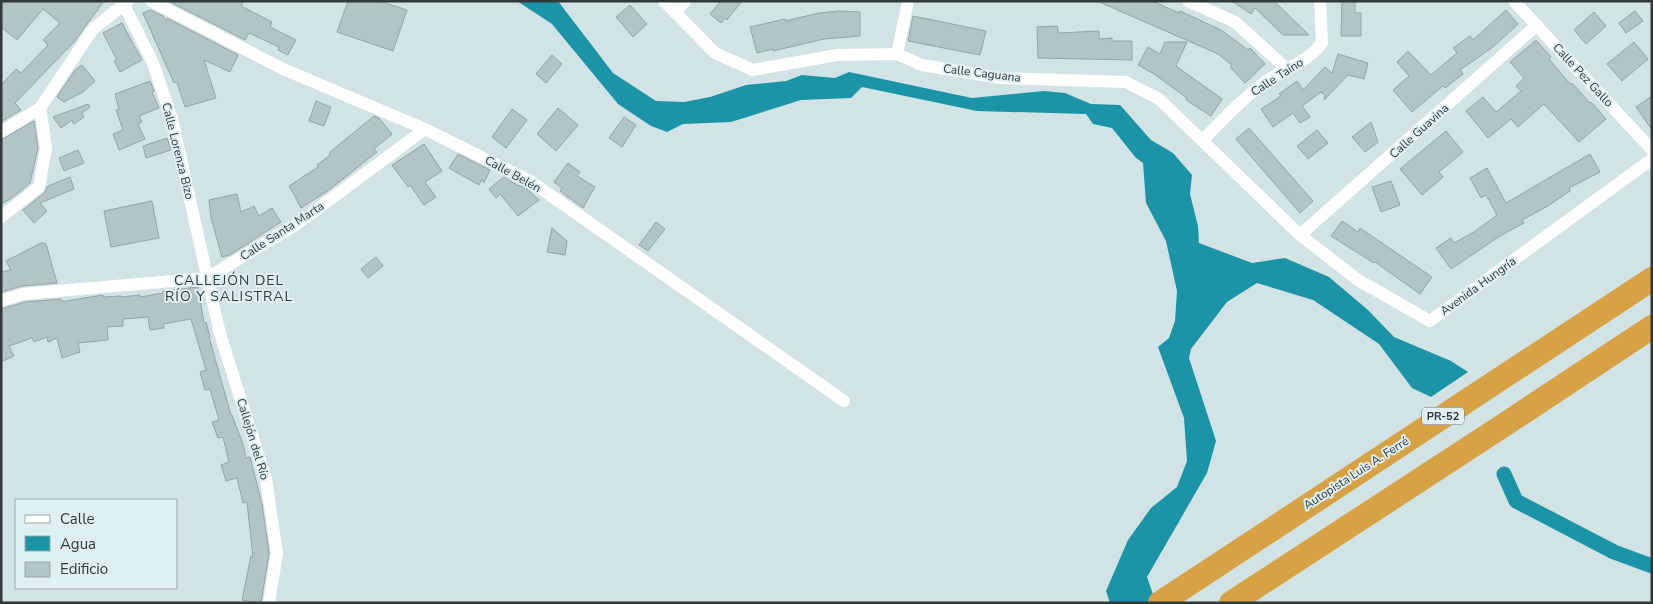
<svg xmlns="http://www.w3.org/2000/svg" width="1653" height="604" font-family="'Nunito Sans',sans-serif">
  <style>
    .water { fill: #1a94a6 }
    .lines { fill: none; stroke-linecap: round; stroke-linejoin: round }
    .canal { stroke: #1a94a6; stroke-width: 15 }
    .building { fill: #b3c4c7; stroke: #93a4a7 }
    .street { stroke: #fff; stroke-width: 12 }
    .highway { stroke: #d6a243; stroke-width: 24 }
    .labels { text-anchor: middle; stroke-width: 4; stroke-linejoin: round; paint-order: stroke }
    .shield { fill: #dff0f4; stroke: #667072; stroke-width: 1 }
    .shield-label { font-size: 11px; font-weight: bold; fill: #32393b }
    .street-label { font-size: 12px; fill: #32393b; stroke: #dff0f4 }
    .neighbourhood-label { font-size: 14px; letter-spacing: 1px; fill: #32393b; stroke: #dff0f4 }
  </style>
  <rect width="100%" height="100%" fill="#d2e3e6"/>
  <path class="water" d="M517,1h41l55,72 43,28 28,1 26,-5 36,-12 40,-4 16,-6 33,3 14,-6 123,26 72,-7 21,2 26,11 29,1 31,35 22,13 19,22 -2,19 8,32 1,17 53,20 33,-5 44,19 39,33 26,27 57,24 17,11 -37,25 -19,-9 -33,-44 -66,-44 -56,-17 -30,19 -36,47 -2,9 27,83 -9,32 -60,104 9,26h-46l-4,-12 22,-51 23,-32 26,-21 10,-26 -3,-43 -26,-71 11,-9 6,-17 2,-30 -11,-50 -20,-38 -3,-40 -7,-5 -24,-30 -19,-4 -7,-10 -109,-3 -115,-24 -11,11 -50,2 -70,22 -48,2 -16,8 -16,-6 -33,-22 -66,-80z"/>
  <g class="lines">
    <path class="canal" d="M1504,474l12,27 98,51 38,14"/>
  </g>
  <path class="building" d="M1,1h103l-30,41 -59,61 6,7 -20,12v-37l15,-16 5,4 27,-28 -5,-5 17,-17 -17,-14 -26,31 -16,-13z
    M173,1h70l-2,5 31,16 -2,5 26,13 -8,15 -10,-5 1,-3 -30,-14 -4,7 -73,-37z
    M348,1h31l28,9 -14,41 -56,-19z
    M721,1h21l-15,19 -2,-2 -4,5 -11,-9z
    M1097,1h55l27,12 1,-2 41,19 27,20 2,-2 15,16 -20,19 -15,-16 2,-2 -14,-11z
    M1232,1h42l35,34h-26l-28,-27 -4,6z
    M1342,1h13v12h6v23h-20z
    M630,5l17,19 -14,13 -17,-20z
    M150,10l13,6 3,5 1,-3 71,37 -8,17 -26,-12 12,38 -31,9 -8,-25 -3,1 -31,-70z
    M1506,10l12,14 -25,23 -33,23 3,4 -18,14 -2,-2 -31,26 -19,-22 16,-14 -12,-14 11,-11 23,24 26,-22 -4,-5 17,-12 3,4z
    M840,11l20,1v24l-36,3 -51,12v-2l-16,4 -7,-26 35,-8v2l34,-8z
    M1635,11l8,10 -17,12 -7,-10z
    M1594,12l12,14 -20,18 -12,-14z
    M913,16l73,15 -6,24 -72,-14z
    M122,23l20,37 -22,12 -6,-11 3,-1 -14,-27z
    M1058,26v7l41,-2v8l13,-1v3h20v19l-94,-2 -1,-31z
    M1536,40l15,17 -2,2 22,26 1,-2 18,20 1,-1 15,17 -27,23 -35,-38 -26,23 -7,-8 -23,19 -22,-27 17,-14 13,15 25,-21 -5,-5 8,-8 -14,-16z
    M1165,42h22l-11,24 46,33 -11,17 -25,-16 1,-2 -33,-24 -16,-9 10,-18 12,7z
    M1634,42l14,17 -26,22 -15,-17z
    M1338,54l30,9 -4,16 -16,-4 -24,25 1,-5 -4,-3 -19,14 8,11 -10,6 -7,-10 -20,14 -12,-18 20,-13 -2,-2 18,-13 6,9 22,-23 7,6z
    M552,55l10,9 -16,19 -10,-9z
    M82,65l13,16 -12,11 -19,10 -7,-5 18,-27z
    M150,81l4,10 -2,1 7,16 -20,8 3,6 -4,2 7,15 -26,11 -6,-16 10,-4 -7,-20 3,-1 -4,-15z
    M1652,96v34l-16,-23z
    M316,101l15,6 -7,19 -15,-5z
    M88,104l2,3 -8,6 2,4 -10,7 -2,-4 -11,8 -8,-11z
    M558,108l20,17 -22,26 -19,-17z
    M512,109l15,11 -21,28 -14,-11z
    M374,116l5,2 13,16 -18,15 3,3 -48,38 -28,18 -12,-22 29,-19 -1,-2 13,-10v-3z
    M624,117l12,8 -14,22 -13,-9z
    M34,121l4,27 -8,35 -18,15 -11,6v-64z
    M1371,122l7,20 -13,10 -13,-15z
    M1249,128l64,73 -13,12 -64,-74z
    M1317,130l11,13 -20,16 -11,-13z
    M1446,131l17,21 -24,20 4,5 -21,18 -22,-26z
    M167,138l4,12 -25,8 -3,-12z
    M424,144l18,27 -17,11 11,15 -12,8 -14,-20 -2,2 -16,-22z
    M78,150l6,13 -20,8 -5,-13z
    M458,154l32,16 -6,13 -2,-4 -3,6 -30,-17z
    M1590,154l10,18 -31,16 1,3 -24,16 -24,13 2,3 -24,13 -49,33 -15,-21 15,-10 3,5 20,-11 23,-17 -11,-20 -5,3 -11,-20 17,-10 19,35z
    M568,163l12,9 -3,4 18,11 -12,21 -23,-17 2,-3 -8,-6z
    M70,177l4,12 -34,14 7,8 -13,12 -11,-13 21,-17 4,-7z
    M504,177l13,8 9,3 13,12 -21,16 -18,-22 -4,4 -7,-9z
    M1391,181l9,24 -19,7 -9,-25z
    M237,194l4,18 13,-6 5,10 13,-8 9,14 -51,33 -8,2 -11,-39 -2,-18z
    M152,201l7,37 -48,9 -7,-36z
    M1342,221l16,11 2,-4 72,49 -12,17 -45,-32 -1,1 -43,-27z
    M656,222l9,7 -17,22 -9,-6z
    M552,228l15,13 -2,14 -18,-3z
    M41,243h4l2,4 10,36 -35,3 -21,6v-20l10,-2 -5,-9z
    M376,257l7,9 -15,12 -7,-9z
    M198,287l6,36 2,-1 4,15h-1l22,78h1l11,29 3,14 4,-1 12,47 7,49 -8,50 -19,-3 9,-44 2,1 -6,-55 -4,1 -6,-25 -11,3 -5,-16 8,-3 -6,-25 -5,1 -6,-16 7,-2 -9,-31 -5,1 -5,-18 6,-2 -15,-51 -28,5 1,4 -14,2 -2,-13 -25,2v7l-16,1 1,13 -30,3 2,9 -18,6 -5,-20 -9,4 -1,-5 -13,5 -2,-4 -23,8 5,10 -13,6v-53l24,-7 36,-3v2h5l37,-6v2l18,-1v1l19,-2v2l23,-4v-2z"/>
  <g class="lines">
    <path class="street" d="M122,1l31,62 19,56 48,215 46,145 11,74 -8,50
      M151,1l132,68 142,60 105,52 314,220
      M664,1l51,52 38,17 84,-15 60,-1 25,11 78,13 126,4 33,17 141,136 58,45 72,41 222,-162
      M1188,1l47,21 52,47
      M1514,1l138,149
      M675,13l10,-12
      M897,54l11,-53
      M1,132l39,-24 53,-79 35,-28
      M1202,141c21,-22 41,-43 66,-61 19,-13 39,-17 54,-37l-2,-42
      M1,217l38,-30 7,-39 -6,-40
      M1300,235l237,-210
      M1,301l22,-7 184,-16 90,-54 128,-95"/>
    <path class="highway" d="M1160,603l492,-324
      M1231,603l273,-178 148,-98"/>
  </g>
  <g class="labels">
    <rect class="shield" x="1422" y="407.5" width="42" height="17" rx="4"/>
    <g class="shield-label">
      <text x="1443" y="420">PR-52</text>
    </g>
    <g class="street-label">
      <text transform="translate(982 73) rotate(7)" y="4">Calle Caguana</text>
      <text transform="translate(1583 75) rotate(47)" y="4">Calle Pez Gallo</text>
      <text transform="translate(1277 77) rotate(-33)" y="4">Calle Taíno</text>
      <text transform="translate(1419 131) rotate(-42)" y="4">Calle Guavina</text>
      <text transform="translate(178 151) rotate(76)" y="4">Calle Lorenza Bizo</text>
      <text transform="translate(513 174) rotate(29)" y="4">Calle Belén</text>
      <text transform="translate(282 231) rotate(-33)" y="4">Calle Santa Marta</text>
      <text transform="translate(1478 286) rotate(-36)" y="4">Avenida Hungría</text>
      <text transform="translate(253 439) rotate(73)" y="4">Callejón del Río</text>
      <text transform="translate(1356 473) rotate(-33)" y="4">Autopista Luis A. Ferré</text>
    </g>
    <g class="neighbourhood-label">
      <text x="229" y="285">CALLEJÓN DEL<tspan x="229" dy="16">RÍO Y SALISTRAL</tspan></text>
    </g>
  </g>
  <rect width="1653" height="604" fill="none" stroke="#32393b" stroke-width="5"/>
  <rect x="15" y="499" width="162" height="90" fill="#dff0f4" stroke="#9aa7aa"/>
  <rect x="25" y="515" width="25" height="8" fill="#ffffff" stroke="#9aa7aa"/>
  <text x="60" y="524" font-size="15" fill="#32393b">Calle</text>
  <rect x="25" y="536" width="25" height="15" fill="#1a94a6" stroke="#9aa7aa"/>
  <text x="60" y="549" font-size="15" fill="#32393b">Agua</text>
  <rect x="25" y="562" width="25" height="15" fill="#b3c4c7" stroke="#9aa7aa"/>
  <text x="60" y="574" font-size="15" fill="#32393b">Edificio</text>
</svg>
